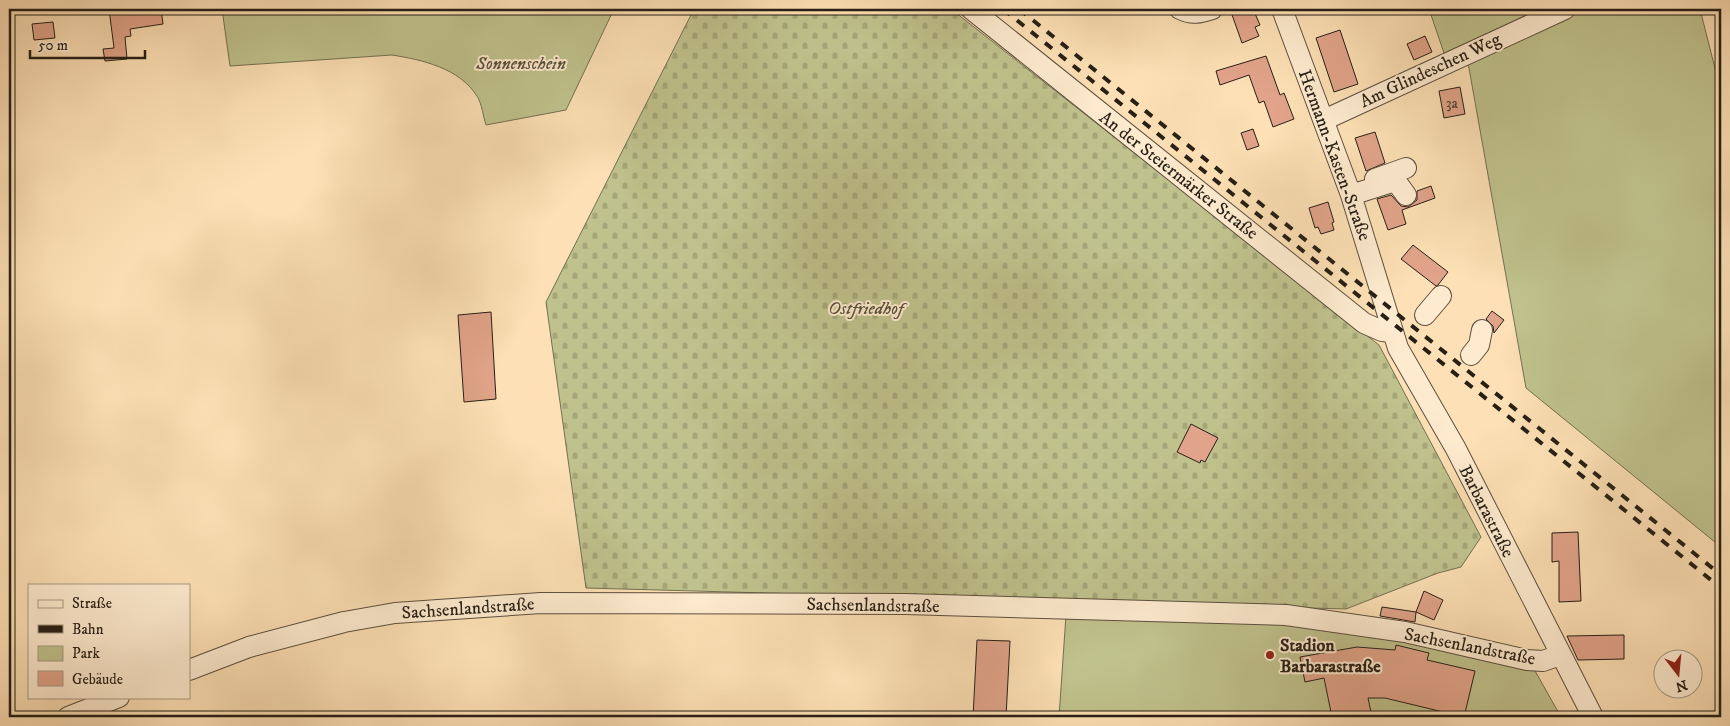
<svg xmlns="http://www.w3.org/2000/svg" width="1730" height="726" font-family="'IM FELL DW Pica',serif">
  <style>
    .green { fill: #c0c28d; stroke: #747052 }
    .cemetery { fill: url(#cemetery-stones); stroke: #747052 }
    .building { fill: #e1a48a; stroke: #271f16 }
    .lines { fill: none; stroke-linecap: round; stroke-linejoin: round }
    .minor-casing { stroke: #5c4f3e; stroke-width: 22 }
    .minor { stroke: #feebcf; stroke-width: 20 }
    .rail { stroke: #271f16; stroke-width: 4; stroke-dasharray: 9 9; stroke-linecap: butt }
    .poi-dot { fill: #8f2418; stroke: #feebcf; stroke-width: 2 }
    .labels { text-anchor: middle; stroke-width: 4; stroke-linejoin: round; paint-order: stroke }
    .number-label { font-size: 15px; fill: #564033 }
    .park-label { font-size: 18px; font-style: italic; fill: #55503a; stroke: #feebcf }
    .street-label { font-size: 18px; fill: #271f16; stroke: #feebcf }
    .poi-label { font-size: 18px; font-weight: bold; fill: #271f16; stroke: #feebcf; text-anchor: start }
  </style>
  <defs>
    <pattern id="cemetery-stones" width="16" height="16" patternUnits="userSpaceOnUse" patternTransform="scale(1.25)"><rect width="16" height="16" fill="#c0c28d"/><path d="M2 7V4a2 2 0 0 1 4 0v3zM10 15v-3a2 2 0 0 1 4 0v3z" fill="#a5a679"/></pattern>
  </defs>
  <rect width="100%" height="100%" fill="#fde0b5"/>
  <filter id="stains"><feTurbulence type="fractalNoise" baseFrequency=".004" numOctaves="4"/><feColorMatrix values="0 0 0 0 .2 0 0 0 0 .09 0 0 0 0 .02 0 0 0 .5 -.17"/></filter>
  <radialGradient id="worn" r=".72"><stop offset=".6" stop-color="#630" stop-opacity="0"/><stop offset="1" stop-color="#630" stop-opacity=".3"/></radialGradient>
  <path class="green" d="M222,9h392l-48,101 -80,15c-3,-9 -4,-21 -9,-29 -18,-28 -54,-36 -85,-41l-162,11z
    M1429,9h123l-107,47z
    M1584,9h116l21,83v455l-195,-159 -59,-331z
    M1066,615l220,7 133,19 115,28 27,48h-502z"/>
  <path class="cemetery" d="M694,9h257l428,336 102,192 -20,30 -23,6 -92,36 -760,-21 -40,-286z"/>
  <path class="building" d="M109,9h17v4l35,-4 2,15 -33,5 1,7 -6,1 2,22 -22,2 -2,-12 11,-1z
    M1230,9h23l7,16 -5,2 4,9 -17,7z
    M53,22l2,16 -21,2 -2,-16z
    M1340,30l18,54 -24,8 -18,-54z
    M1425,36l7,16 -18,8 -7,-16z
    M1266,56l14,39 4,-2 10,26 -21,8 -9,-26 -5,2 -10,-28 -29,10 -4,-14z
    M1460,87l5,27 -21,4 -5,-27z
    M1253,129l6,17 -12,4 -6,-17z
    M1375,132l10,31 -19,8 -11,-33z
    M1431,186l4,12 -33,12 4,14 -18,6 -11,-31 14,-4 10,11 7,1 9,-7v-9z
    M1328,202l6,20 -2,1 2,7 -13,4 -3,-7 -3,1 -6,-20z
    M1413,245l35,27 -10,13 -2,1 -35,-27z
    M1492,311l12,9 -10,13 -1,-7 -7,-7z
    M491,312l5,87 -32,3 -6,-87z
    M1191,424l27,14 -13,24 -4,-2 -1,3 -23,-11z
    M1578,532l3,69 -22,1v-41l-7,1v-29z
    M1424,591l19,9 -9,20 -18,-8 -1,10 -35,-6 2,-9 34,5z
    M1624,635v24l-46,1 -11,-24z
    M977,640l33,1 -4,76h-33z
    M1396,645l33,8 -2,7 48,11 -11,46 -79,-19h-17l4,19h-40l-8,-39 -19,4 -5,-25 57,-10 38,3z"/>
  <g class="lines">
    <defs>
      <path id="minor" d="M971,9l393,314 18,8 11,1
        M1180,9c12,6 20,4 32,0
        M1282,9l69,186 47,153 58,101 137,268
        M1324,120l241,-111
        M1375,179l31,-11
        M1351,195l41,-13 6,2 8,11
        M1425,315l16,-19
        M1471,355l8,-10 3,-15
        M189,670l60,-23 95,-25 51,-9 146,-10 364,1 381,11 119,17 122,28 16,1 17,-6
        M68,717l51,-20"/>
    </defs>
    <use href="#minor" class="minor-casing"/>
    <use href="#minor" class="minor"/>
    <path class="rail" d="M1003,9l718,579
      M1019,9l702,566"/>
  </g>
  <circle class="poi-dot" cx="1270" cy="655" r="5"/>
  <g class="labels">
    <g class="number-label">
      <text x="1452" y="108">3a</text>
    </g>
    <g class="park-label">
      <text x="521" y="69">Sonnenschein</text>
      <text x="866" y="314">Ostfriedhof</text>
    </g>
    <g class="street-label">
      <text transform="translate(1430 70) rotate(-25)" y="6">Am Glindeschen Weg</text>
      <text transform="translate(1335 155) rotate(70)" y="6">Hermann-Kasten-Straße</text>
      <text transform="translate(1179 175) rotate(38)" y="6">An der Steiermärker Straße</text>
      <text transform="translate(1487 511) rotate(63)" y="6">Barbarastraße</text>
      <text transform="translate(873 605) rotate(1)" y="6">Sachsenlandstraße</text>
      <text transform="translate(468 608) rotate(-4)" y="6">Sachsenlandstraße</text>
      <text transform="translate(1470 646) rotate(11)" y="6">Sachsenlandstraße</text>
    </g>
    <g class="poi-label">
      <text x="1280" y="651">Stadion<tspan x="1280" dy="21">Barbarastraße</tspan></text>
    </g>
  </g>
  <rect width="1730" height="726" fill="none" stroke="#fde0b5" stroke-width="30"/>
  <rect x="10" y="10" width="1710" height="706" fill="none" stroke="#271f16" stroke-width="2.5"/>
  <rect x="15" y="15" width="1700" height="696" fill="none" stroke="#271f16"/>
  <rect x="28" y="584" width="162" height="115" fill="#feebcf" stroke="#a89985"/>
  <rect x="38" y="600" width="25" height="8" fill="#feebcf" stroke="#a89985"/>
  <text x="72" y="608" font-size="15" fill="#271f16">Straße</text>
  <rect x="38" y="625" width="25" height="8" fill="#271f16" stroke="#a89985"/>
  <text x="72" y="634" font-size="15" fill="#271f16">Bahn</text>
  <rect x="38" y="646" width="25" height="15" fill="#c0c28d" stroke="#a89985"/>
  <text x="72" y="658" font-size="15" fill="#271f16">Park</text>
  <rect x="38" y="671" width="25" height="15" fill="#e1a48a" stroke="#a89985"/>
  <text x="72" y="684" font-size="15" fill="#271f16">Gebäude</text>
  <g transform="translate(1678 674) rotate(164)"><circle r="24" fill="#feebcf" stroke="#a89985"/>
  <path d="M0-4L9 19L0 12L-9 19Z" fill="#8f2418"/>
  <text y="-8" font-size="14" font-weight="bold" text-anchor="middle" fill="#271f16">N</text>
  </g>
  <path d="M30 50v8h115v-8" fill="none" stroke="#271f16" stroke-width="2.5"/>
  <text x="38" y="50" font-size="15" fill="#271f16" stroke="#feebcf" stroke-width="4" paint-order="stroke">50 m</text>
  <rect width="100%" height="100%" filter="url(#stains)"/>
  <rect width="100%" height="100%" fill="url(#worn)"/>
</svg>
